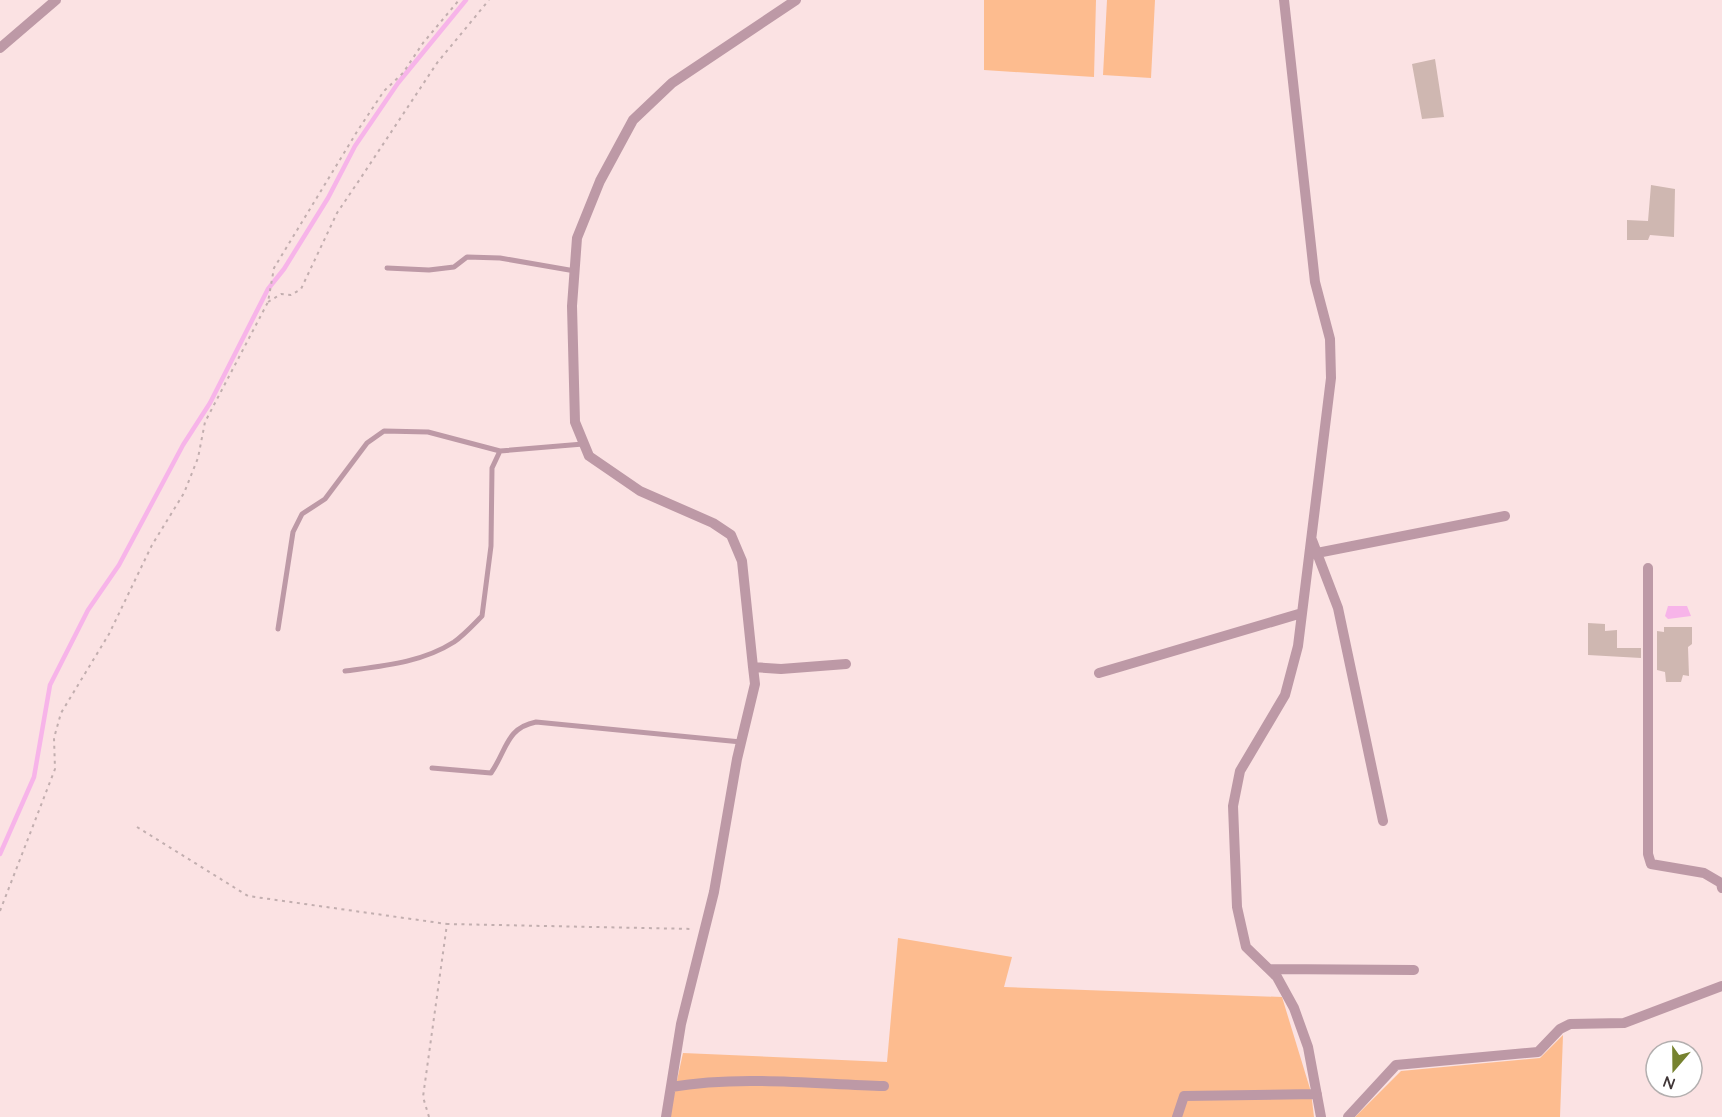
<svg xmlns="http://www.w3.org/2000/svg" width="1722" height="1117" font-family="Quicksand,sans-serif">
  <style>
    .green { fill: #fdbc8f }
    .water { fill: #f7b4e9 }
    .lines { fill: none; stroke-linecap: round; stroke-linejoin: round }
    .stream { stroke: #f7b4e9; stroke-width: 4.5 }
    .building { fill: #cfb7b1 }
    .path { stroke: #c2aeaf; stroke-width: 2; stroke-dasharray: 3 4.5; stroke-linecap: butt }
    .service { stroke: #bd99a6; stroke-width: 5 }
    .minor { stroke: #bd99a6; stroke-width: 10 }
  </style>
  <rect width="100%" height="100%" fill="#fbe2e3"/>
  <path class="green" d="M984,0h112l-2,77 -110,-7z
    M1107,0h48l-4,78 -48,-3z
    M898,938l114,19 -8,30 278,10 29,95 3,25h-645l14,-64 204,9z
    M1563,1035l-3,82h-205l46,-46 139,-13z"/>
  <path class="water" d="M1668,606h19l4,10 -23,3 -3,-3z"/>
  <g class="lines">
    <path class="stream" d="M0,854l34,-77 16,-92 38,-75 31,-45 64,-120 27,-42 58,-114 16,-20 44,-71 27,-52 43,-63 68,-83"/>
  </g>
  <path class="building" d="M1435,59l9,58 -22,2 -10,-55z
    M1651,185l24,4 -1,48 -24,-2 -2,5h-21v-20l21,1z
    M1588,623l17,1v7l12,-1v18h24v10l-53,-3z
    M1664,627h28v17l-4,3 1,29 -6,-1 -2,7h-15l-1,-10 -8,-2v-39l7,1z"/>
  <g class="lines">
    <path class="path" d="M268,302l13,-8 10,1 10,-6 36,-76 23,-34 77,-116 52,-63
      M137,827l111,69 199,28
      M0,911l55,-142 -1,-31 7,-25 48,-79 43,-89 32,-52 14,-35 7,-36 63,-120 6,-34 84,-138 26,-39 19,-18 20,-30 36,-43
      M429,1117l-6,-20 24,-173 246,5"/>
    <path class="service" d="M387,268l42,2 25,-3 13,-10 33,1 75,13
      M278,629l15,-97 9,-18 23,-15 42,-56 17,-12 44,1 72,19
      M345,671c37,-5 76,-8 109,-29 10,-7 19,-17 28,-26l9,-70 1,-78 8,-17 83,-7
      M432,768l59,5c16,-23 15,-45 45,-51l205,20"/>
    <path class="minor" d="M1284,0l31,282 15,57 1,39 -33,268 -13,49 -45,76 -7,35 4,101 9,40 31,30 17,31 14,39 13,70
      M0,48l56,-48
      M1312,540l26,68 45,213
      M1317,553l188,-37
      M1648,568v286l3,10 53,9 17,10 1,5
      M753,667l28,2 65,-5
      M1099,673l203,-60
      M1269,969l145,1
      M671,1087c69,-12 143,-3 213,-1
      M666,1117l15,-93 33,-132 23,-133 18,-75 -2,-17 -11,-106 -11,-26 -18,-12 -73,-32 -51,-35 -14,-34 -3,-116 5,-68 23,-57 33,-61 39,-37 124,-83
      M1177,1117l7,-21 133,-2
      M1348,1117l48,-52 142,-13 22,-23 10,-5 54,-1 98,-37"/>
  </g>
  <g transform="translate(1674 1069) rotate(200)"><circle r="28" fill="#ffffff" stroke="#b3afaf" stroke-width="1.5"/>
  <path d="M0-4.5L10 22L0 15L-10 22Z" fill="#76822f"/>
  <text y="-9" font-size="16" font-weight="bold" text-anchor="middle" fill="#403637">N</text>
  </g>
</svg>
